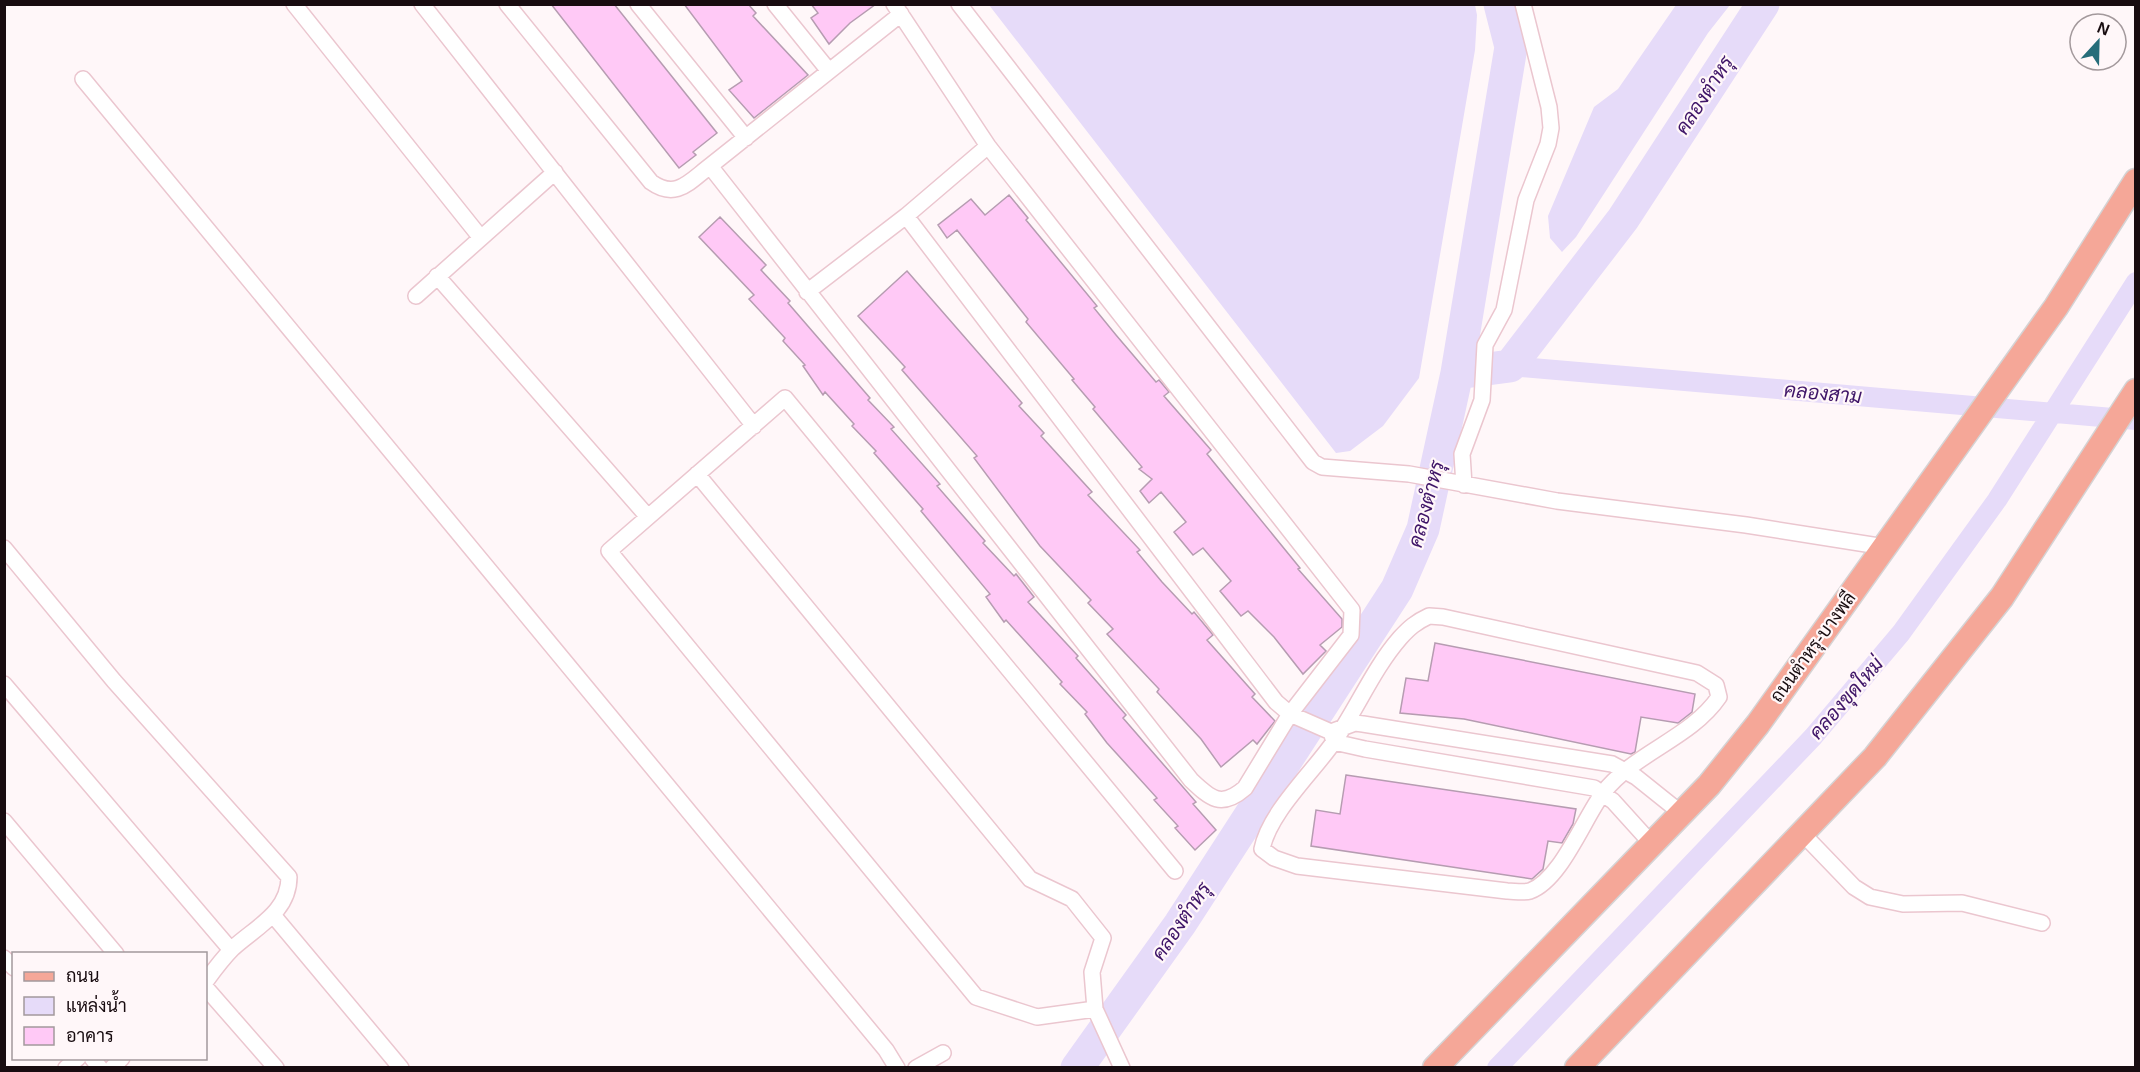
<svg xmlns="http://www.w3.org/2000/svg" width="2140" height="1072" font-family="Helvetica,Sarabun,sans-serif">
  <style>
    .water { fill: #e6dbf9 }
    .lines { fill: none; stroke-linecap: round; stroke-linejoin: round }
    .canal { stroke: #e6dbf9; stroke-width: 20 }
    .river { stroke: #e6dbf9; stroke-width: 33 }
    .building { fill: #ffc9f6; stroke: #b69cb1; stroke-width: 1.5 }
    .street-casing { stroke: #ebc6cf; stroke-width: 18 }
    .primary-casing { stroke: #d5d3d4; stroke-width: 27 }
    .street { stroke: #fff; stroke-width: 15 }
    .primary { stroke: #f5a798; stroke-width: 24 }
    .labels { text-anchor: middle; stroke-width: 4.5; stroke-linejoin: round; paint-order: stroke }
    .street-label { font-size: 18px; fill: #180c10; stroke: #fff7f9 }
    .water-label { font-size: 20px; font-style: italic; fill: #3f1568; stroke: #fff7f9 }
  </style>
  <rect width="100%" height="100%" fill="#fff7f9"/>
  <path class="water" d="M989,5h486l2,10 -2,35 -56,328 -36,48 -33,25 -14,2z
    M1676,5h54l-22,28 -132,204 -14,15 -12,-14 -2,-22 46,-109 24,-18z"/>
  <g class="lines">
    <path class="canal" d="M1510,366l626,54
      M1497,1068l316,-331 88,-104 96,-133 139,-218"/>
    <path class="river" d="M1457,373l53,-7 113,-147 140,-215
      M1077,1068l103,-144 217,-335 26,-60 34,-156 54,-326 -11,-43"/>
  </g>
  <path class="building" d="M551,4h63l103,129 -24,19 3,3 -17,13z
    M684,4h64l8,9 -3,3 55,59 -54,43 -25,-28 13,-9z
    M811,4h65l-26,19 -21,21 -18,-26 7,-5z
    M1009,195l19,23 -2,2 71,86 -3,2 22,27 40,47 3,-2 10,12 -5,4 47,54 -4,4 93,114 -2,1 44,50v8l-22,18 6,6 -23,23 -29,-37 -26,-26 -7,5 -21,-25 11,-10 -28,-33 -10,7 -19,-23 12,-10 -25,-30 -12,11 -9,-12 12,-12 -13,-10 3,-2 -49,-58 2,-2 -23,-27 2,-1 -48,-57 2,-3 -71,-89 -10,8 -9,-13 33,-26 14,16z
    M720,217l46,48 -5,5 29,31 -2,2 82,95 -2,2 26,27 -3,2 49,55 -3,2 48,55 -2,2 31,33 2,-2 18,23 -6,5 50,54 -2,2 50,57 -3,3 73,84 -3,2 23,26 -21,20 -20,-22 3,-2 -24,-26 3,-2 -50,-55 -22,-29 2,-2 -27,-28 2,-2 -56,-62 -2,2 -18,-25 4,-3 -69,-83 2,-2 -49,-56 2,-2 -24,-25 2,-2 -29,-32 -2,3 -20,-29 2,-1 -22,-24 2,-3 -36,-39 5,-4 -55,-58z
    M907,271l115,132 -3,3 25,27 -3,3 51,56 -4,3 52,55 -3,2 25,30 30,32 2,-2 19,23 -6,5 48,54 -3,3 23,24 -18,23 -4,-4 -32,27 -20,-28 -44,-47 2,-3 -52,-55 6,-5 -25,-26 3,-3 -51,-54 -66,-88 3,-2 -75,-86 3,-3 -47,-51z
    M1435,643l260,51 -3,18 -14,11 -37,-6 -6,35 -4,2 -167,-35 -64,-6 6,-35 22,3z
    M1346,775l230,34 -3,15 -11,19 -14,-2 -5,28 -11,10 -221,-33 5,-36 24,4z"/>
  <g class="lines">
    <defs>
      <path id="street" d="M294,4l187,234
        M422,4l332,422
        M507,4l144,178c25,18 38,0 59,-16l191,-152
        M638,4l108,134
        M775,4l54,67
        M959,4l354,458 9,5 87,7 148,27 189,24 139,22
        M83,79l803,971 11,18
        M710,166l481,614c19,18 30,29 54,8l45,-74 61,-79 1,-25 -364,-464 -94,-142
        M906,216l370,486 14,12 41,18 24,-9 8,1 249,40 24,13 45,36
        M437,276l211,241
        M807,292l99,-76 82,-70
        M416,296l139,-124
        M697,474l333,405 42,20 31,39 -11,34 3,37 27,59
        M1464,485l-2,-31 20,-54 3,-55 19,-35 22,-110 22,-56 3,-16 -2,-21 -26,-103
        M4,548l110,133 175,196c0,35 -33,50 -56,71 -10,10 -19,22 -27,33
        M1429,616l14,1 254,56 19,12 3,12c-29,42 -84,55 -116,96 -19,25 -42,87 -73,98 -7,2 -16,0 -23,0l-210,-25 -23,-8 -12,-9c7,-36 50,-76 71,-106 24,-34 40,-74 67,-105 9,-10 16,-16 29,-22z
        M4,684l227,266
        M1332,735l2,7 31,7 229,39 19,13 38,42
        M4,821l112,133
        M1802,833l52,54 16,10 33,7 59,-1 80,20
        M273,915l128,153
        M4,958l10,10
        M206,988l70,80
        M1095,1009l-58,8 -61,-20 -367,-446 176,-153 390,473
        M92,1058l8,10
        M66,1068l12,-10
        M112,1068l10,-10
        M916,1068l27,-15"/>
      <path id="primary" d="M1435,1068l274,-283 49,-61 298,-417 80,-126
        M1577,1068l298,-311 127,-160 134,-206"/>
    </defs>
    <use href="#street" class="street-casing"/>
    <use href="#primary" class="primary-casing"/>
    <use href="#street" class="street"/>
    <use href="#primary" class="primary"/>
  </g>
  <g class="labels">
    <g class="street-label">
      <text transform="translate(1813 647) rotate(-54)" y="6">ถนนตำหรุ-บางพลี</text>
    </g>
    <g class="water-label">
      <text transform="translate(1704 95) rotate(-57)" y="7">คลองตำหรุ</text>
      <text transform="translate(1823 393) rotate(5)" y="7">คลองสาม</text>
      <text transform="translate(1426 504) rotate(-75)" y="7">คลองตำหรุ</text>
      <text transform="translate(1846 698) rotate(-49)" y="7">คลองขุดใหม่</text>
      <text transform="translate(1181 921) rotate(-56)" y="7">คลองตำหรุ</text>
    </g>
  </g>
  <rect width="2140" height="1072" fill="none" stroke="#180c10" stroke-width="12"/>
  <rect x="12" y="952" width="195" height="108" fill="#fff7f9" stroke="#a3999c" stroke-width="1.5"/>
  <rect x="24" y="972" width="30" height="9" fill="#f5a798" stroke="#a3999c" stroke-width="1.5"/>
  <text x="66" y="982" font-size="18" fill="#180c10">ถนน</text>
  <rect x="24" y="997" width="30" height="18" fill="#e6dbf9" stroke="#a3999c" stroke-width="1.5"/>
  <text x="66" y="1012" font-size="18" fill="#180c10">แหล่งน้ำ</text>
  <rect x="24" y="1027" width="30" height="18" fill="#ffc9f6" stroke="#a3999c" stroke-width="1.5"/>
  <text x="66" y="1042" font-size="18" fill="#180c10">อาคาร</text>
  <g transform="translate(2098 42) rotate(22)"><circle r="28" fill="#fff7f9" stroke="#a3999c" stroke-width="1.5"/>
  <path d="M0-4.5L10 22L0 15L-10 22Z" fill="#266d7a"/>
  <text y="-9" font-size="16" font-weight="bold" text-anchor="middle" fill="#180c10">N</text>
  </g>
</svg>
